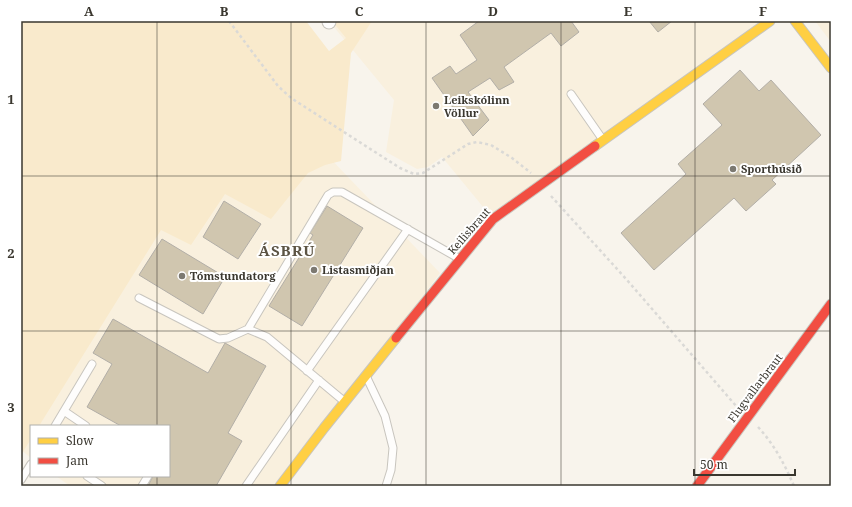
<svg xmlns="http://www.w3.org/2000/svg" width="852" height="507" font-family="'Noto Serif',serif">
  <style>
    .built { fill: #f9f0de }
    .green { fill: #f9eacc }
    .building { fill: #d0c6af; stroke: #b2aea7 }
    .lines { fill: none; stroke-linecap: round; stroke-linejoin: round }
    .lane-casing { stroke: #c8c5be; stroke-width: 9 }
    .street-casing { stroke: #c8c5be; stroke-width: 15 }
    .slow-casing { stroke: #c8c5be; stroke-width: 11 }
    .jam-casing { stroke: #c8c5be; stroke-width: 11 }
    .path { stroke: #dad9d6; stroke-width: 2.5; stroke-dasharray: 3 3; stroke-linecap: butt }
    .lane { stroke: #fefdfc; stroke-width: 7 }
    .street { stroke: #fefdfc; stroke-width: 13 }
    .slow { stroke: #ffcf43; stroke-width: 9 }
    .jam { stroke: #f24e42; stroke-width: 9 }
    .grid { fill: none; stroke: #3a372f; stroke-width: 1; stroke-opacity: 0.55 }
    .poi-dot { fill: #7c7971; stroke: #fff; stroke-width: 1.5 }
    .labels { text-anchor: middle; stroke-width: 4; stroke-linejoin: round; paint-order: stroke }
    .poi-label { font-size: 11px; font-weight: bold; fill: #3a372f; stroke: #fff; text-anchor: start }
    .street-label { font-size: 11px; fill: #3a372f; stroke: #fff }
    .district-label { font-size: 15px; font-weight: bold; letter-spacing: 1px; fill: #5c5444; stroke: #fff }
    .neatline { fill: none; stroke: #3a372f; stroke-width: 1.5 }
    .grid-label { font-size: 13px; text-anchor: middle; font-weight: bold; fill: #3a372f }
  </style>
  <rect width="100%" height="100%" fill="#f8f4ec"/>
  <path class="built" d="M329,21h441l-277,198 -51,-62 -14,10 -11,2 -31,-17 8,-52z
    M815,21h16v21z
    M258,83l182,190 -159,213h-211l-14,-10h113v-50h-138v32l-10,-8v-27z"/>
  <path class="green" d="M21,21h285l23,30 17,-13 -14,-17h40l-21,32 -10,108 -16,4 -17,8 -37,46 -46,-25 -34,51 -30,-15 -122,196h-8v13l-10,16z"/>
  <path class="building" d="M479,21h92l8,11 -18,14 -10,-13 -47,34 10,15 -15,8 -9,-12 -22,14 21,28 -16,16 -41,-58 18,-12 6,8 21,-14 -17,-25z
    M649,21h23l-14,11z
    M740,70l19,21 12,-11 50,55 -49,45 4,4 -30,27 -12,-13 -80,72 -33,-37 65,-59 -8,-10 44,-39 -19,-21z
    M224,201l37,23 -23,35 -35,-22z
    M327,206l36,22 -61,98 -33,-20 44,-71 -3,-2z
    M162,239l63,38 -22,37 -64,-39z
    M113,319l95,54 17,-30 41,23 -38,67 14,8 -26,45h-68l5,-10h16v-50h-48l-34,-19 25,-43 -19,-11z"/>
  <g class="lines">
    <defs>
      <path id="lane" d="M571,94l32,46
        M139,298l80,41 9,-1 20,-9 19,8 78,65
        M248,329l80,-134 5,-3h9l118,67
        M307,371l101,-142
        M367,378l18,38 8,32 -2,22 -5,16
        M64,411l22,15
        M55,426l37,-62
        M87,476l15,10
        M21,480l10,-16
        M142,486l6,-10
        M246,486l73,-106"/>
      <path id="street" d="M329,21v1"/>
      <path id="slow" d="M795,21l36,47
        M595,146l175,-125
        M280,486l44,-58 72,-90"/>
      <path id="jam" d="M396,338l97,-119 102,-73
        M697,486l134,-182"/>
    </defs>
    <use href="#lane" class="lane-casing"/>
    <use href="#street" class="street-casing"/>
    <use href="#slow" class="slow-casing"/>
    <use href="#jam" class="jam-casing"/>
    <path class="path" d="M229,21l49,65 13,12 109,70 14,6 9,-1 45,-29 9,-2 14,3 21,13 19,15
      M551,196l76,84 110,127
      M758,427c16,17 27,38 36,59"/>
    <use href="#lane" class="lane"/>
    <use href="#street" class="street"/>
    <use href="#slow" class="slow"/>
    <use href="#jam" class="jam"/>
  </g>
  <path class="grid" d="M157,21v405M291,21v465M426,21v465M561,21v465M695,21v465M21,176h810M21,331h810M157,476v10"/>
  <g class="poi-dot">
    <circle cx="436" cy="106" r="4"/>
    <circle cx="733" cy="169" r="4"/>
    <circle cx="314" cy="270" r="4"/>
    <circle cx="182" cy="276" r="4"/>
  </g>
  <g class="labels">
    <g class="poi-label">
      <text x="444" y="104">Leikskólinn<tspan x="444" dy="13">Völlur</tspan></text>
      <text x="741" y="173">Sporthúsið</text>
      <text x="322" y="274">Listasmiðjan</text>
      <text x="190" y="280">Tómstundatorg</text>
    </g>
    <g class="street-label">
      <text transform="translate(469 231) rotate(-49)" y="4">Keilisbraut</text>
      <text transform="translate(755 388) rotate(-53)" y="4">Flugvallarbraut</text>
    </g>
    <g class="district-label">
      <text x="287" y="256">ÁSBRÚ</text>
    </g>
  </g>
  <rect width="852" height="507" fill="none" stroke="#ffffff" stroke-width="44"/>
  <rect x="30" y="425" width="140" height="52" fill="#ffffff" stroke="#b0afac"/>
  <rect x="38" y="438" width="20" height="6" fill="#ffcf43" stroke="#b0afac"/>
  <text x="66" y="445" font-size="12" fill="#3a372f">Slow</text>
  <rect x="38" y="458" width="20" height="6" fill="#f24e42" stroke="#b0afac"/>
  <text x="66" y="465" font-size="12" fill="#3a372f">Jam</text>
  <path d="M694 469v6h101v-6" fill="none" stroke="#3a372f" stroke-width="2"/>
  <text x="700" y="469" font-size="12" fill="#3a372f" stroke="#ffffff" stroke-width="3" paint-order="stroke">50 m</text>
  <rect x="22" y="22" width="808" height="463" class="neatline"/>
  <g class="grid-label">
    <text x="89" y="16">A</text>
    <text x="224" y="16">B</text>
    <text x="359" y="16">C</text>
    <text x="493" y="16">D</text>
    <text x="628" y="16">E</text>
    <text x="763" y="16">F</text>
    <text x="11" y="104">1</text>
    <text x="11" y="258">2</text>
    <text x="11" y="412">3</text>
  </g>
</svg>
